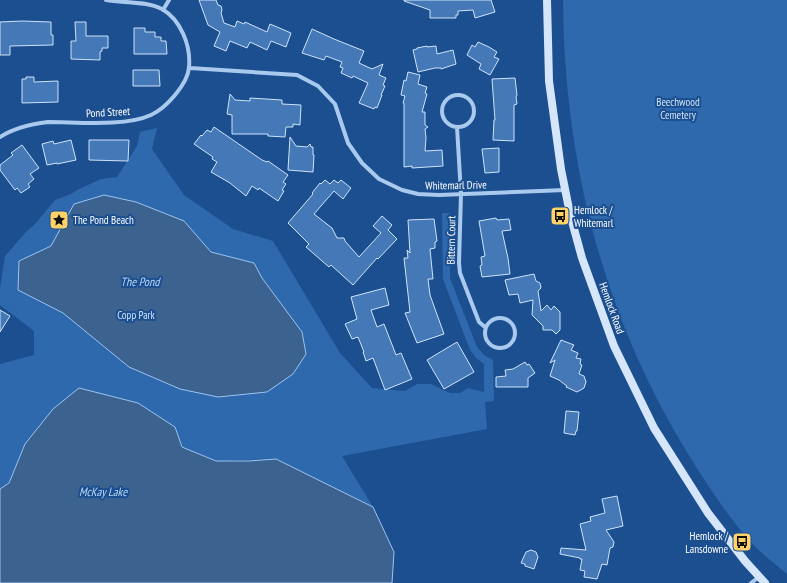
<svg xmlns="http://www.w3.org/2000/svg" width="787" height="583" font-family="'PT Sans Narrow',sans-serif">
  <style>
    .green { fill: #2e69ad }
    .water { fill: #3c6290; stroke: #9cc4f0 }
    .building { fill: #4478b7; stroke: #cfe3fa }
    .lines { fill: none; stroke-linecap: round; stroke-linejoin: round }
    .street { stroke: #a9c9ee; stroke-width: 4 }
    .secondary { stroke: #d6e6fa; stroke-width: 8 }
    .labels { text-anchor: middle; stroke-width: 4; stroke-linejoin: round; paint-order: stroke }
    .park-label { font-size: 11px; fill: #cfe3fa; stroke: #1b4f8f }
    .street-label { font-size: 11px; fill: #fff; stroke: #1b4f8f }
    .poi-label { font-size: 11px; fill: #fff; stroke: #1b4f8f; text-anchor: start }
    .water-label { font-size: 12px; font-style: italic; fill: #b5d3f5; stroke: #1b4f8f }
  </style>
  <rect width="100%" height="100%" fill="#1b4f8f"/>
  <path class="green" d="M563,0h224v574c-13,-11 -29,-23 -40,-36 -21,-25 -40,-53 -57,-81 -86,-138 -126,-294 -127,-457z
    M157,128l-5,21 32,46 49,34 40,12 67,112 32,35 33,3 12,-7h14l19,9h10l8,-5 16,4v-28l-8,-6 -6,-8 -27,-71 -1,-66h8v65l27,69 7,8 9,5 1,41 -9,1 2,27 -145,27 31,51 -97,-48 -60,2 -34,-14 -7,-20 -151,19 -15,37 -9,6v-125l34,-9v-24l-34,-26v-17l5,-32 22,-25 8,-7 20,-24 16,-6 8,-5 22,-10 16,-2 20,-31 3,-14z"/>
  <path class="water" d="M104,195l32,7 48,19 27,31 43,11 8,15 40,54 4,22 -13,20 -26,18 -49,5 -38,-8 -51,-22 -66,-54 -45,-23 1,-29 32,-15 23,-42z
    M79,388l59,15 37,24 7,20 34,14h33l27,-2 97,48 21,45 -2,31h-392v-94l9,-6 16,-39 28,-35z"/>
  <path class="building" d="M199,0h17l2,5 3,1 1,4 -1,3 3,10 11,4 2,-6 7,3 1,-2 22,10 3,-8 21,9 -5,14 -15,-6 -4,9 -17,-8 -3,6 -17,-7 -4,10 -12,-5 6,-14 -12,-7z
    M404,0h87l4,12 -20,6 -2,-8 -15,1v4h-2v3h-26v-8l-26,-9z
    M22,21l29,1v13h2v10l-43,1v9h-10v-33z
    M75,22h11v14h22v12h-6v3l-2,1v8l-29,-1v-18h5z
    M134,28h11v4h10v5h6v4h5l1,13h-33z
    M312,29l22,10 30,12 -5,12 13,6 11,-5 -4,11 7,3 -3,7 2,1 -4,9h1l-5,13 -2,-1 -1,2 -15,-6 9,-20 -15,-7 -1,2 -11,-5 2,-5 -3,-1 2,-5 -16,-6 -2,4 -22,-7z
    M478,42l11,5 8,5 -3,5 5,2 -9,16 -11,-6 2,-5 -14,-9 5,-10 3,2z
    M427,46v1l9,-1 1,8 16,-4 3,14 -15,5v-1h-6l-17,4 -5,-22 4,-1v-1z
    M133,70h26l1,16h-27z
    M408,72l12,3 -2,9 9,3 -2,6 2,1 -5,18h3v13l3,2 -3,2 1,9 -1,13 17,-1 1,16 -31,2v-2l-8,1v-64h-1l2,-7 -4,-1 3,-15 2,1z
    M26,77h8v5l24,-1v21l-36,1v-24h4z
    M515,78l2,17 -1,2 1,7 -3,1v36l-21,-1 1,-20h1l-3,-41z
    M230,94l5,6 15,1v-3l32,2v4l19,1 -1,20 -7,-1v3h-7l-1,10 -17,-1v-2h-36v-19l-5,-1z
    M214,127l48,33 5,2 1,-1 20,14 -5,7 3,2 -4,6 2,1 -6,10 -19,-13 -1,2 -6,-4 -6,10 -16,-13 -19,-11 6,-10 -5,-3 1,-2 -19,-13 7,-9 1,1 5,-6 4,2z
    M290,137l6,9 11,1 3,-3 1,3h2v8h1l-1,17 -25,-2z
    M71,140l5,20 -19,4v-1l-10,2 -5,-21 11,-3 1,3z
    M89,140h40l-1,21 -39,-1z
    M22,145l17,23 -9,6 4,5 -6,5 2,3 -9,6 -4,-5 -2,2 -15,-20v-5l13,-10 -2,-2z
    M499,148v24l-14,1 -3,-24z
    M325,180l5,4 4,-4 4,3 3,-3 10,8 -8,11 -9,-8 -20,23 18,14 5,10h7l1,3 14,16 22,-24 -8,-7 9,-10 10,9 -4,5 9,9 -19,20 -1,-1 -24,27 -22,-20 -2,2 -23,-20 3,-3 -21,-21 25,-29 -1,-1 8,-10 1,1z
    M496,218l1,2 12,-1 2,11 -9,1 6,27 2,16 -28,3 -2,-11 2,-1 -1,-8 4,-1 -6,-35z
    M434,219l3,22 -2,1v6l-5,1 3,30h-5l2,16 14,39 -27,9 -12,-30 5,-1 -6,-54h4l-1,-8 3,3 -2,-33z
    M534,274l2,7 4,2 1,5 -3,3 3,20 6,-6 4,5 3,-4 6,6v18l-4,4 -4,-4h-9v-4l-11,-11 1,-15 -13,3 -2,-9 -9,1 -4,-15z
    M385,288l4,17 -18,5 6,17 7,-3 12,31 5,-2 11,26 -27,11 -12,-32 -7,3 -3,-9h1l-6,-15 -6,2 -7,-15 12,-5 -6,-22z
    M0,310l10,6 -10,16z
    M561,340l13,5 -3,5 7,3 -2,5 5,1 -1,5 2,1 -3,9 5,2 2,6 -2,6 -7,4 -11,-5 1,-1 -3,-2 -5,-4 -9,-4 5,-16 -5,3z
    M457,342l17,30 -30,17 -17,-29z
    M525,362l2,3 2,-1 6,9 -7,5v9h-32v-10l10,-1 -1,-6 8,-1z
    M566,411l13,1 -2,19h-1l-1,4 -11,-2z
    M617,496l6,30 -17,4 8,12 -1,5 -3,1 -3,17 -5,-1 -5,15 -13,-2 1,-6 -5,-1 2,-11h-2v-1l-20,-4 1,-6 25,2 -6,-26 11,-3 -1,-4 15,-4 -3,-14z
    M531,550l5,2 2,5 -4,12 -9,-3v-2l-4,-1 5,-11z"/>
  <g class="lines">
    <path class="street" d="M163,10l6,-10
      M190,68l107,7 21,11 17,18 13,39 14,20 17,16 23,11 16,4 21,1 126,-5
      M442 111a16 16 0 1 1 32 0a16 16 0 1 1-32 0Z
      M457,127l4,67 -2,69 1,10 19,49 6,5
      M0,137c14,-9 32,-13 48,-15 29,0 77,5 103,-7 15,-7 37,-31 38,-48 2,-21 -8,-47 -27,-58 -16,-8 -38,-6 -56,-9
      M485 333a15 15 0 1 1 30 0a15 15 0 1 1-30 0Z
      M751,583l8,-6"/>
    <path class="secondary" d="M547,0l2,81 12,88 9,45 12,44 32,88 40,82 54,85 37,48 20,22"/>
  </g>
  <defs>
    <symbol id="bus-square" viewBox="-11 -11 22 22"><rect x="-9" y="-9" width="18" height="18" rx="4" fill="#ffd166" stroke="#1b4f8f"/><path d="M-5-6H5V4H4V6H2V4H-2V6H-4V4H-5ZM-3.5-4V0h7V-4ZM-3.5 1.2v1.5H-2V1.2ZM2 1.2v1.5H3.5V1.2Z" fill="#111"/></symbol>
    <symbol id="sight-square" viewBox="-11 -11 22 22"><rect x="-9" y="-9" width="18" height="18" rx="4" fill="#ffd166" stroke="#1b4f8f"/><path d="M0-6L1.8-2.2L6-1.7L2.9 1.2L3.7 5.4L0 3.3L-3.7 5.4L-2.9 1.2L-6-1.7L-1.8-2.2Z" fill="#111"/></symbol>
  </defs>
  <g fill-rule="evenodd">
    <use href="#bus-square" x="549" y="205" width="22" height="22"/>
    <use href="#sight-square" x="48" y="209" width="22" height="22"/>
    <use href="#bus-square" x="731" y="531" width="22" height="22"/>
  </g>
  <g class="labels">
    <g class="park-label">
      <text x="678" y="106">Beechwood<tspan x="678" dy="13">Cemetery</tspan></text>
      <text x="136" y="319">Copp Park</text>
    </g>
    <g class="street-label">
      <text transform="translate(108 112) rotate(-3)" y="4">Pond Street</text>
      <text transform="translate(456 185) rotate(-1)" y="4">Whitemarl Drive</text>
      <text transform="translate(451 240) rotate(-89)" y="4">Bittern Court</text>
      <text transform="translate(612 308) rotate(70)" y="4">Hemlock Road</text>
    </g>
    <g class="poi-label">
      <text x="574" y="214">Hemlock /<tspan x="574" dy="13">Whitemarl</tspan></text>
      <text x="73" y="224">The Pond Beach</text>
      <text x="728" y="540" text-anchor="end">Hemlock /<tspan x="728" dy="13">Lansdowne</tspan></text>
    </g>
    <g class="water-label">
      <text x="140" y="286">The Pond</text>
      <text x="103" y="496">McKay Lake</text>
    </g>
  </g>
</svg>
